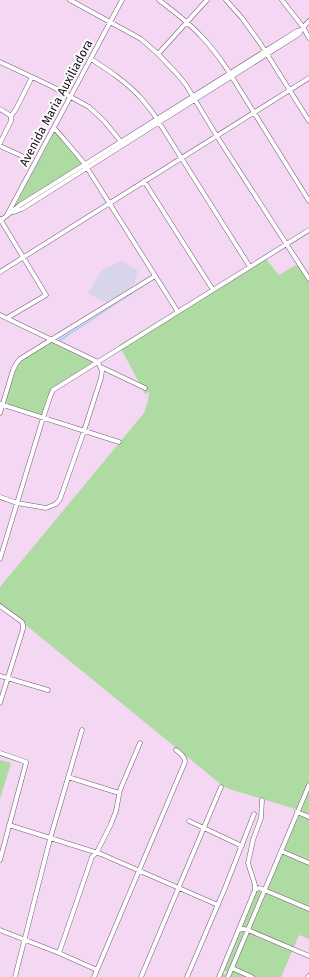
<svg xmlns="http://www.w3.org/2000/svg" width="309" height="977" font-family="'Fira Sans',sans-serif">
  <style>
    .industrial { fill: #d8d5ea }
    .green { fill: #addba1 }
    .water { fill: #7fd4fb }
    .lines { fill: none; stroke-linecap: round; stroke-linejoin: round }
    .stream { stroke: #7fd4fb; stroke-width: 1 }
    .minor-casing { stroke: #735b74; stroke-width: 5 }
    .minor { stroke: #fff; stroke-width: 4 }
    .labels { text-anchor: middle; stroke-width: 4; stroke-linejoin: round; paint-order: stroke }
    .street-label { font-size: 12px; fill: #170e17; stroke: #fff }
  </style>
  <rect width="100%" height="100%" fill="#f3d7f3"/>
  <path class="industrial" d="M122,261l16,10 -3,12 -13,10 -17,9 -17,-9 14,-23z"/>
  <path class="green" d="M54,133h2l6,6 19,23v2l-65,42v-2z
    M264,257l15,18 22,-13 8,11v666l-10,-4 -18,42h-61l2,-4 4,2 1,-3 -4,-3 34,-79 5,2 36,-84 -3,1 -29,-9 -37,-11 -6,-3 -223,-182v-17l144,-174 4,-12 1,-9 -4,2 -26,-49z
    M53,342l40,20 -42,29 -3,4 -6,20 -36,-11 -1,-1 11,-34 4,-8z
    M0,760l11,3 -11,36z"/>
  <path class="water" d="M153,280l-93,61 -1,-1z"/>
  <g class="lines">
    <path class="stream" d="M36,168l4,-6"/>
    <defs>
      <path id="minor" d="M70,0l71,39 17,15 20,21 8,10 32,53 91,141
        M159,0c14,11 29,22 41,35 10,10 19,22 27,34l82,132
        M226,0l16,18 18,25 49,78
        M282,0l21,27 6,11
        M158,54l49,-54
        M91,59c17,11 34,22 48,37 5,5 9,11 14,17l97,154
        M0,62l32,15
        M0,109l11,7 5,-7 16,-32 19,9 38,21 15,14 18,22
        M54,128l9,10 21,25 94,149
        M0,143l11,-22v-5
        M0,146l22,10
        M144,181l69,109
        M14,212l8,-3 277,-175 2,-4 8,-9
        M7,215l115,-215
        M0,219l46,76 -39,23
        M0,221l20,-16 277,-174 4,-1
        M0,272l309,-194
        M0,315l98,47 4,9 -1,7 -17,53 -24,68 -4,5 -10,4 -29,-5 -17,-6
        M101,367l44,21
        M0,404l119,38
        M0,413l13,-43 3,-6 4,-5 135,-83
        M0,559l43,-141 7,-21 3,-7 256,-160
        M0,606l22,16 1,3v4l-23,74
        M0,676l48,14
        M0,753l26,9v1l-26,97
        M68,777l51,16
        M297,812l12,5
        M189,821l53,25
        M9,825l92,29 117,51
        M281,851l28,12
        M255,890l4,-2 3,1 47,20
        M0,930l59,23 38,17
        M239,930l4,-1 5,1 61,26
        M59,953l33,-96 5,-5 14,-28 5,-13 4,-21 20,-47
        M232,968l20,9
        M15,977l35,-138 32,-109
        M94,977l91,-215c0,-6 -5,-9 -9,-12
        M141,977l80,-190
        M187,977l38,-89 29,-74
        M219,977l36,-87v-5l-7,-22 5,-23 8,-22 1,-18
        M228,977l81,-192
        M308,977l1,-1"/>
    </defs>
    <use href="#minor" class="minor-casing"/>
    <use href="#minor" class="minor"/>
  </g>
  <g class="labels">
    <g class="street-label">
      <text transform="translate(56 103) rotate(-62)" y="4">Avenida Maria Auxiliadora</text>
    </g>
  </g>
</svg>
